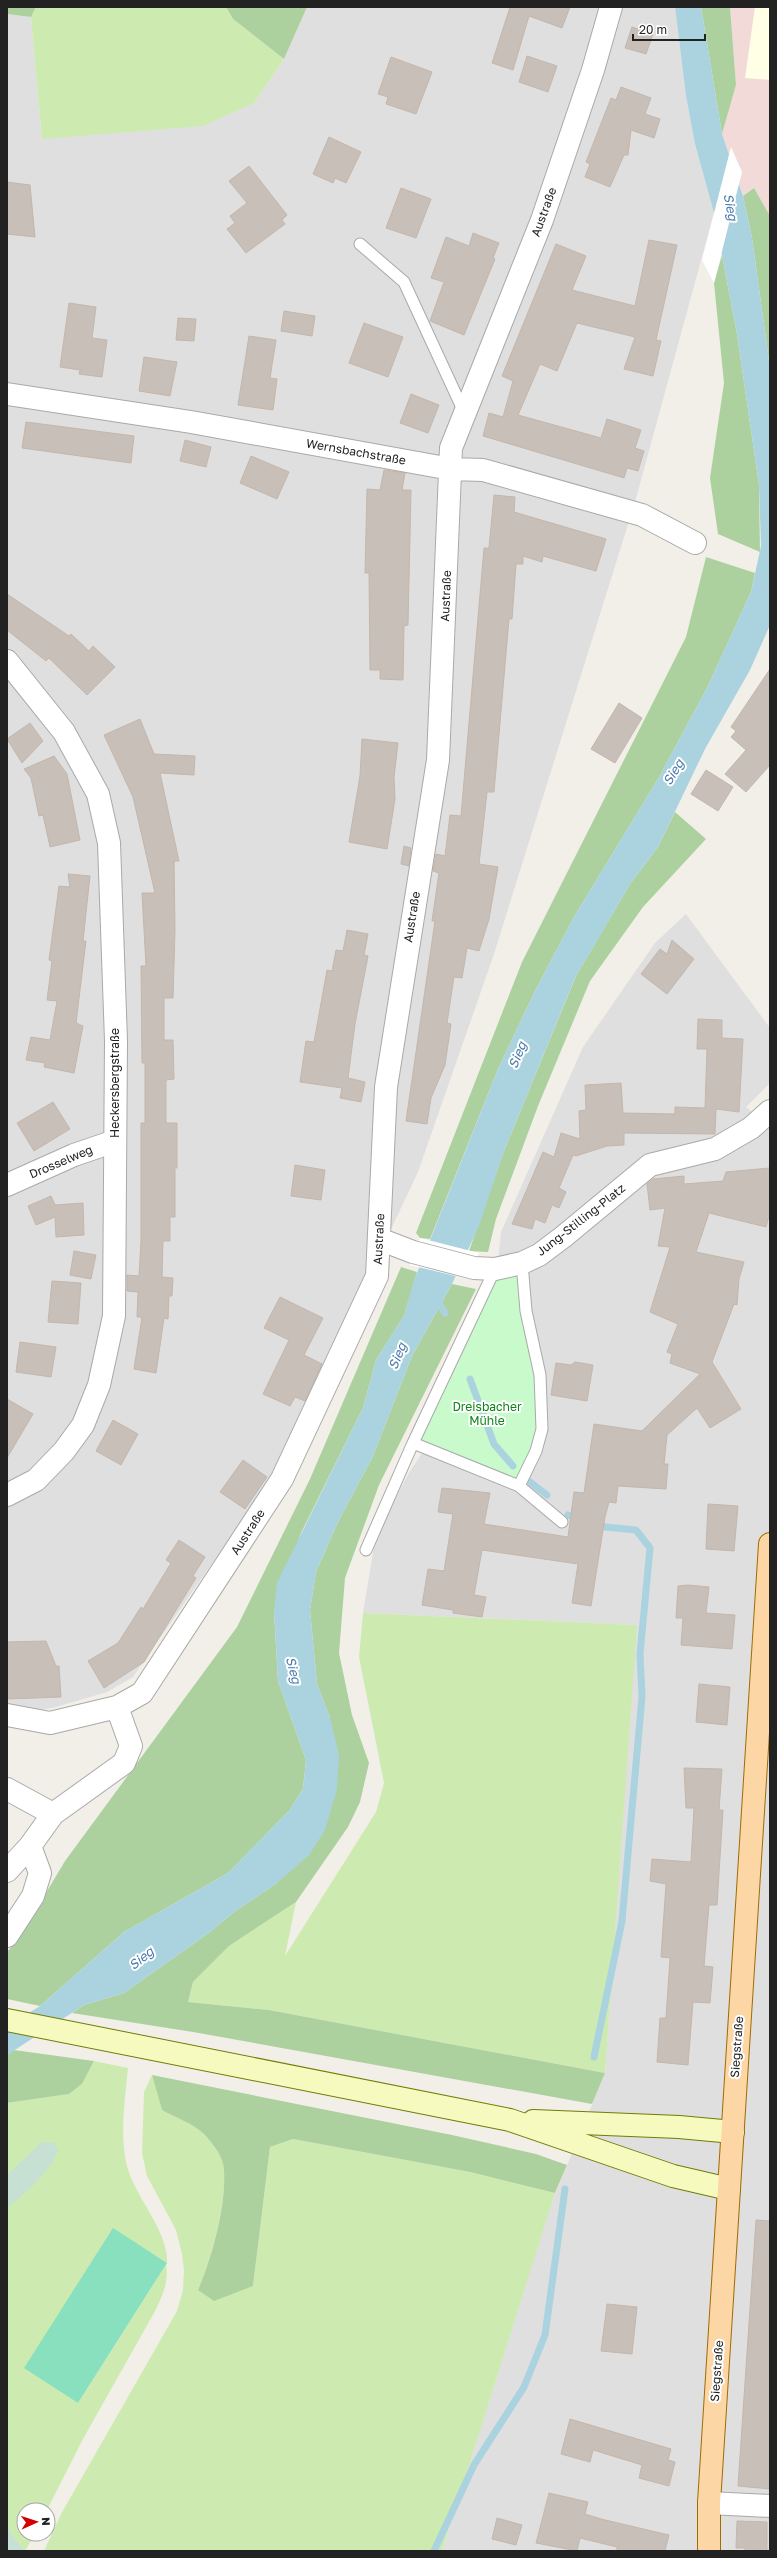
<svg xmlns="http://www.w3.org/2000/svg" width="777" height="2558" font-family="'Golos Text',sans-serif">
  <style>
    .residential { fill: #e0dfdf }
    .commercial { fill: #f2dad9 }
    .education { fill: #ffffe5 }
    .grass { fill: #cdebb0 }
    .forest { fill: #add19e }
    .wetland { fill: #c6e0d4 }
    .park { fill: #c8facc }
    .pitch { fill: #88e0be }
    .water { fill: #aad3df }
    .pier { fill: #fff }
    .lines { fill: none; stroke-linecap: round; stroke-linejoin: round }
    .stream { stroke: #aad3df; stroke-width: 7 }
    .building { fill: #c7bfb8; stroke: #c4b6ab }
    .lane-casing { stroke: #a9a9a9; stroke-width: 13 }
    .street-casing { stroke: #a9a9a9; stroke-width: 24 }
    .secondary-casing { stroke: #707d05; stroke-width: 24 }
    .primary-casing { stroke: #a06b00; stroke-width: 24 }
    .lane { stroke: #fff; stroke-width: 11 }
    .street { stroke: #fff; stroke-width: 22 }
    .secondary { stroke: #f7fabf; stroke-width: 22 }
    .primary { stroke: #fcd6a4; stroke-width: 22 }
    .labels { text-anchor: middle; stroke-width: 4; stroke-linejoin: round; paint-order: stroke }
    .street-label { font-size: 12px; fill: #222; stroke: #fff }
    .park-label { font-size: 12px; fill: #0c8416; stroke: #fff }
    .water-label { font-size: 13px; font-style: italic; fill: #4a7aab; stroke: #fff }
  </style>
  <rect width="100%" height="100%" fill="#f2efe9"/>
  <path class="residential" d="M307,7h368l11,89 9,48 19,69 -79,289 -141,452 -76,218 -141,298 -144,207 -26,15 -51,15 -31,6 -18,-5v-1694l24,3 11,122 212,-36 30,-44z
    M686,914l84,114v55l-24,24 24,19v1425h-328l109,-347 54,-131 31,-448 -273,-12 13,-79 33,-61 19,-29 67,-153 6,-59 82,-185 72,-104z"/>
  <path class="commercial" d="M730,7h40v209l-16,-28 -11,8 -21,-62 14,-49z"/>
  <path class="education" d="M755,7h15v73l-25,-2z"/>
  <path class="grass" d="M36,7h190l7,12 51,40 -30,44 -51,23 -161,13 -11,-122z
    M363,1613l274,12 -32,448 -336,-63 -81,-8 5,-20 36,-36 67,-44 -11,54 91,-144 8,-29 -25,-126z
    M94,2061l34,7c-3,30 -8,65 -2,94 7,34 43,68 41,101l-54,-34 -35,174 88,-138c3,18 -4,32 -12,48l-71,126 -36,71h-23v24h11l-10,17 -14,-17 -4,-11v-420l62,-9 13,-10z
    M152,2075l10,35c12,7 32,14 42,24 9,10 20,23 20,37 2,35 -12,86 -26,119l55,-4 17,-139 23,-8 177,33 85,21 -113,358h-398l17,-37 116,-203 6,-21 1,-20 -2,-16 -6,-24 -29,-54 -5,-23 2,-61z"/>
  <path class="forest" d="M7,7h29l-5,10 -24,-3z
    M226,7h81l-23,52 -51,-40z
    M701,7h29l6,78 -14,49z
    M754,188l16,28v152l-18,-130 -9,-42z
    M722,255l15,79 22,151 1,67 -42,-18 -8,-56 14,-95 -10,-100z
    M706,557l49,16 -4,19 -44,96 -49,91 -84,138 -38,72 -38,80 -68,170 -10,-1 -4,-5 106,-271 164,-325z
    M675,812l31,27 -63,68 -53,74 -52,125 -42,113 -8,33 -19,-1 35,-100 72,-175 54,-92 28,-37z
    M401,1267l16,5 -13,44 -28,44 -13,48 -62,125 -27,78 4,70 28,79 -3,29 -14,22 -61,62 -104,59 -84,74 -33,-7v-47l12,-14 46,-77 172,-234 73,-148z
    M452,1284l24,5 -97,196 -34,93 -6,75 13,62 17,48 -9,39 -12,25 -52,75 -67,44 -36,36 -5,20 81,8 336,63 -13,31 -399,-72 -121,-19 12,-8 40,-12 86,-61 24,-20 43,-29 53,-165 -13,-34 -7,-74 6,-38 21,-48 36,-68 39,-100z
    M14,2050l80,11 -12,23 -13,10 -62,9v-48z
    M152,2075l300,60 84,19 31,11 -12,28 -85,-21 -177,-33 -23,8 -17,139 -39,15 -16,-11c14,-33 28,-83 26,-119 0,-14 -11,-27 -20,-37 -10,-10 -30,-17 -42,-24z"/>
  <path class="wetland" d="M42,2142l12,1 4,7c-3,16 -36,48 -51,57v-32z
    M7,2523l4,11 14,17h-18z"/>
  <path class="park" d="M522,1263l20,166 -23,57 -106,-43 82,-174z"/>
  <path class="pitch" d="M113,2228l54,35 -89,140 -54,-35z"/>
  <path class="water" d="M675,7h26l21,127 21,62 9,42 18,130v257l-20,45 -45,79 -47,98 -28,37 -55,94 -71,173 -25,75 -27,58 -40,72 -39,100 -36,68 -21,48 -6,38 7,74 13,34 9,37 -2,34 -12,41 -16,25 -32,28 -43,29 -24,20 -86,61 -40,12 -77,50v-28l33,-21 84,-74 104,-59 61,-62 14,-22 3,-29 -28,-79 -4,-70 3,-28 86,-175 13,-48 28,-44 9,-33 85,-214 38,-80 38,-72 84,-138 49,-91 44,-96 10,-46 -2,-61 -22,-151 -23,-121 -19,-69 -9,-48z"/>
  <path class="pier" d="M731,147l11,25 -28,111 -12,-23z
    M420,1238l59,15 -11,26 -58,-14z"/>
  <g class="lines">
    <path class="stream" d="M436,1298l9,15
      M470,1379l24,65 19,22
      M530,1482l17,13
      M568,1515l12,5
      M594,2057l28,-136 20,-224 -2,-43 10,-106 -14,-18 -41,-4
      M434,2551l40,-86 50,-78 21,-52 20,-146"/>
  </g>
  <path class="building" d="M510,7h60l-8,21 -33,-12 -16,54 -21,-7z
    M632,27l21,7 -7,20 -21,-6z
    M527,56l30,10 -9,26 -29,-10z
    M391,57l41,15 -16,42 -30,-10 2,-7 -10,-3z
    M621,87l30,11 -6,16 15,5 -6,19 -23,-8 -3,25h-4l-14,32 -25,-10 5,-13 -4,-2 25,-64 5,2z
    M329,137l32,15 -15,31 -11,-5 -2,5 -20,-9z
    M249,166l38,49 -5,5 3,4 -39,29 -19,-24 8,-6 -5,-7 17,-13 -18,-22z
    M7,182l23,3 5,52 -28,-3z
    M401,188l30,11 -15,39 -30,-10z
    M473,233l26,10 -6,15 2,1 -31,76 -34,-14 14,-39 -13,-4 15,-41 23,9z
    M649,240l28,5 -21,95 5,1 -8,35 -29,-7 11,-32 -58,-14 -20,48 -17,-7 -22,51 83,23 6,-19 34,11 -6,18 9,3 -6,20 -11,-3 -3,10 -141,-42 6,-23 14,4 10,-36 -11,-5 54,-132 30,12 -14,34 63,16z
    M69,303l27,4 -4,31 15,2 -5,37 -23,-3 1,-4 -20,-3z
    M284,311l31,5 -3,20 -31,-5z
    M178,318l18,1 -2,22 -18,-1z
    M364,323l39,14 -15,40 -39,-14z
    M249,336l27,4 -6,38 7,1 -4,31 -35,-5z
    M144,357l33,5 -7,34 -31,-5z
    M411,394l28,11 -11,28 -28,-10z
    M26,422l108,14 -3,27 -109,-15z
    M185,440l26,7 -5,20 -26,-6z
    M251,456l38,16 -12,27 -37,-16z
    M384,470l21,3 -3,17h9l-3,135 -4,1 -1,54 -23,-1v-9h-10l-1,-97h-4l2,-84 13,1z
    M494,495l21,2 -1,15 92,27 -10,32 -53,-15 -1,6 -19,-6v8h-7l-4,55h-3l-15,173h-7l-8,72 19,3 -9,52 -10,32 -12,-3 -5,30 -8,-1 -7,46 4,1 -6,41 -14,33 -4,26 -21,-3 29,-200h-3l7,-48 -6,-2 3,-17 9,2 5,-41 11,1 23,-268h5z
    M7,594l62,42 2,-2 18,17 4,-5 22,21 -28,28 -38,-37 -3,3 -39,-31z
    M770,669v96l-24,27 -21,-18 21,-24 -15,-13 5,-6 -5,-4z
    M619,703l23,15 -27,45 -24,-14z
    M140,719l14,35 41,2 -1,19 -34,-2 19,88h-5l1,69 -2,68h-9v42h9l1,39 -8,1v43h11v45h-2v49h-5v24h-7l-1,36 11,1 -1,18h-3l-1,23 -4,-1 -8,55 -22,-4 8,-52h-5l1,-25 -11,-1v-16l12,1 2,-35v-118h4v-60h-3l-1,-97h5l-4,-73h13l-22,-96 -29,-62z
    M30,723l13,18 -21,22 -15,-24z
    M362,739l36,4 -4,34 1,22 -8,50 -38,-7 11,-66z
    M54,756l13,18 13,66 -30,7 -7,-32 -4,1 -8,-38 -7,-9z
    M706,770l27,17 -15,24 -27,-17z
    M404,846l7,2 -2,18 -8,-2z
    M68,874l22,2 -7,65h3l-10,82 7,3 -9,47 -30,-6 1,-4 -19,-3 5,-23 19,3 7,-39 -10,-1 5,-39 -3,-1 10,-74 11,1z
    M347,930l21,4 -4,21 4,1 -13,68 -7,54 17,4 -4,20 -21,-4 2,-10 -42,-6 6,-41 8,1 13,-72 5,1 4,-21 7,1z
    M672,940l22,19 -27,35 -26,-20 19,-25 7,5z
    M698,1019l24,1v18l21,1 -4,73 -23,-3 -1,25 -91,-1v12l-17,1 -31,10 -3,-1 -14,33 7,4 -7,16 -7,-3 -7,18 -10,-4 -3,10 -20,-5 31,-72 11,5 7,-24 19,6 -1,-28 7,-1 -1,-25 36,-2 2,30 52,1v-7l30,1 2,-59h-10z
    M53,1102l17,27 -36,22 -17,-28z
    M295,1165l30,5 -4,30 -30,-4z
    M770,1168v44l-4,15 -57,-14 -13,39 48,10 -5,17 -2,26 -3,-1 -22,58 29,47 -31,19 -13,-20 -30,27 -3,29h4l-2,25 -48,-3 -2,17 -7,-1 -4,15 -14,89 -19,-3 6,-39 -96,-14 -8,45 12,2 -4,20 -29,-4v-3l-31,-5 6,-36 16,2 9,-57 -15,-2 4,-24 48,5 -6,31 84,13 6,-45 10,1 10,-69 48,7 58,-57 -30,-11 2,-9 -5,-2 11,-28 -28,-12 20,-65 -12,-1 7,-38 -15,2 -3,-26 6,-5 31,-3v8l39,-3 3,-9z
    M51,1196l4,9 28,-2 1,32 -28,2 -1,-20 -19,8 -8,-19z
    M74,1251l22,4 -5,24 -21,-4z
    M52,1281l29,2 -3,41 -30,-2z
    M280,1297l43,21 -19,37 18,9 -17,37 -10,-4 -5,9 -27,-12 26,-54 -25,-12z
    M20,1342l36,5 -5,30 -35,-5z
    M575,1362l18,3 -6,36 -36,-6 5,-32 15,2z
    M7,1399l26,15 -26,44z
    M113,1420l25,14 -17,31 -25,-14z
    M243,1460l24,17 -22,32 -25,-17z
    M708,1504l30,2 -4,45 -28,-2z
    M179,1540l26,17 -12,19 3,2 -52,84 -40,26 -16,-27 30,-18 23,-36 2,2 28,-46 -5,-3z
    M688,1585l21,2 -3,26 29,2 -3,34 -51,-4 2,-27h-7l2,-32z
    M46,1641l10,25h3l2,31 -54,2v-57z
    M699,1684l31,3 -3,38 -31,-3z
    M684,1768l38,1 -3,41h4l-6,95h-8l-5,61 9,1 -3,36 -17,-1 -5,63 -31,-3 3,-44h6l4,-60 -9,-1 5,-73 -16,-3 2,-22 39,3 3,-54h-8z
    M756,2220l14,1v268l-32,-3z
    M607,2304l30,3 -5,47 -31,-3z
    M570,2419l101,30 -3,11 7,2 -6,24 -30,-8 3,-13 -49,-15 -3,12 -29,-8z
    M549,2493l39,9 -3,12 16,5 68,16 -4,16h-48v-4l-37,-9 -3,13 -41,-8z
    M497,2518l25,7 -6,20 -24,-6z
    M737,2521l30,1v29h-22v-3h-9z"/>
  <g class="lines">
    <defs>
      <path id="lane" d="M360,244l44,38 60,130
        M413,1443l106,43 43,36
        M519,1486l17,-35 6,-22 -2,-54 -14,-64 -4,-48
        M366,1550l47,-107 82,-174"/>
      <path id="street" d="M7,394l184,28 260,47 32,1 159,45 53,28
        M7,661l57,71 34,62 11,49 7,198 -2,275 -15,69 -16,40 -19,26 -28,29 -29,15
        M7,1185l67,-30 41,-14
        M379,1239l34,13 61,16 21,1 27,-6 17,-8 24,-18 87,-72 65,-16 36,-21 19,-17
        M7,1715l43,8 67,-16
        M7,1789l46,25
        M7,1871l23,-25 23,-32 71,-51 7,-17 -14,-39 25,-14 140,-214 95,-203 9,-189 52,-327 13,-312 91,-228 51,-150 18,-63
        M7,1936l26,-40 7,-23 -10,-27
        M709,2503l61,3"/>
      <path id="secondary" d="M7,2020l503,100 163,56 56,13
        M533,2121l146,6 54,5"/>
      <path id="primary" d="M709,2551v-48l61,-959"/>
    </defs>
    <use href="#lane" class="lane-casing"/>
    <use href="#street" class="street-casing"/>
    <use href="#secondary" class="secondary-casing"/>
    <use href="#primary" class="primary-casing"/>
    <use href="#lane" class="lane"/>
    <use href="#street" class="street"/>
    <use href="#secondary" class="secondary"/>
    <use href="#primary" class="primary"/>
  </g>
  <g class="labels">
    <g class="street-label">
      <text transform="translate(544 212) rotate(-70)" y="4">Austraße</text>
      <text transform="translate(356 452) rotate(10)" y="4">Wernsbachstraße</text>
      <text transform="translate(446 596) rotate(-88)" y="4">Austraße</text>
      <text transform="translate(412 917) rotate(-81)" y="4">Austraße</text>
      <text transform="translate(115 1083) rotate(-90)" y="4">Heckersbergstraße</text>
      <text transform="translate(61 1162) rotate(-23)" y="4">Drosselweg</text>
      <text transform="translate(581 1220) rotate(-38)" y="4">Jung-Stilling-Platz</text>
      <text transform="translate(379 1239) rotate(-87)" y="4">Austraße</text>
      <text transform="translate(248 1532) rotate(-57)" y="4">Austraße</text>
      <text transform="translate(737 2047) rotate(-86)" y="4">Siegstraße</text>
      <text transform="translate(717 2371) rotate(-86)" y="4">Siegstraße</text>
    </g>
    <g class="park-label">
      <text x="487" y="1411">Dreisbacher<tspan x="487" dy="14">Mühle</tspan></text>
    </g>
    <g class="water-label">
      <text transform="translate(731 207) rotate(79)" y="5">Sieg</text>
      <text transform="translate(673 772) rotate(-59)" y="5">Sieg</text>
      <text transform="translate(517 1055) rotate(-68)" y="5">Sieg</text>
      <text transform="translate(397 1356) rotate(-68)" y="5">Sieg</text>
      <text transform="translate(294 1670) rotate(76)" y="5">Sieg</text>
      <text transform="translate(141 1958) rotate(-39)" y="5">Sieg</text>
    </g>
  </g>
  <rect width="777" height="2558" fill="none" stroke="#222222" stroke-width="16"/>
  <g transform="translate(36 2522) rotate(87)"><circle r="19" fill="#ffffff" stroke="#a7a7a7"/>
  <path d="M0-3L7 15L0 10L-7 15Z" fill="#d40000"/>
  <text y="-6" font-size="11" font-weight="bold" text-anchor="middle" fill="#222222">N</text>
  </g>
  <path d="M633 34v6h72v-6" fill="none" stroke="#222222" stroke-width="2"/>
  <text x="639" y="34" font-size="12" fill="#222222" stroke="#ffffff" stroke-width="3" paint-order="stroke">20 m</text>
</svg>
